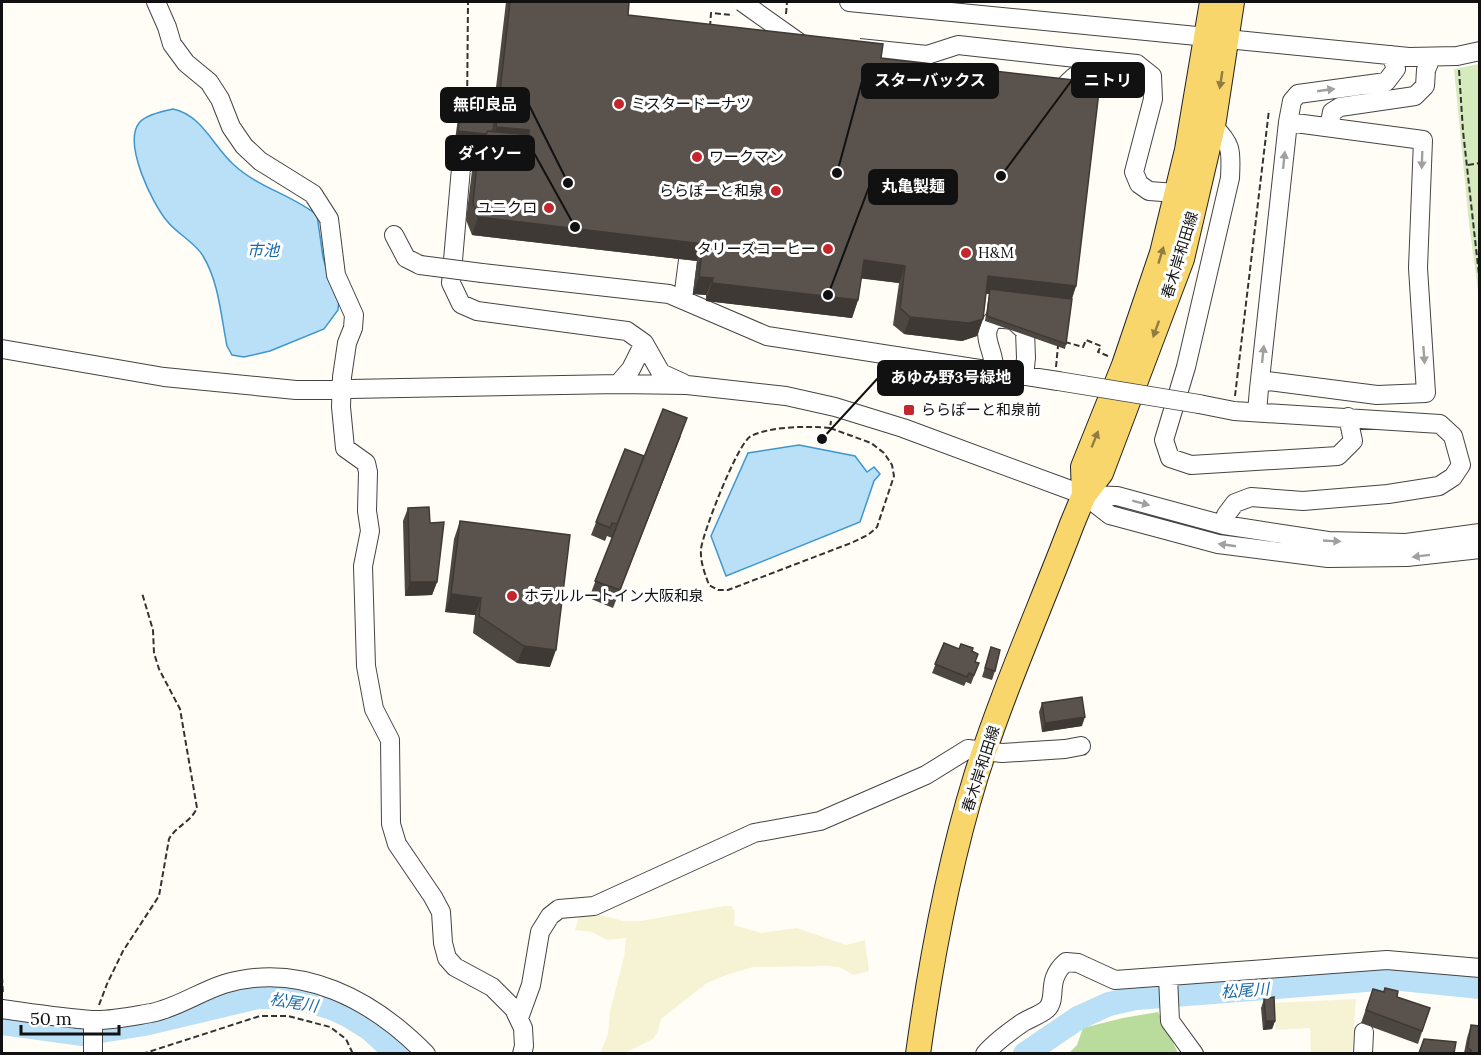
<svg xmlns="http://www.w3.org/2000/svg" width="1481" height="1055" font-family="Lora,'Noto Sans JP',serif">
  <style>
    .farmland { fill: #f6f3d4 }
    .green { fill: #d5ebbd }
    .forest { fill: #b9dc9c }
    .water { fill: #b9e0f7; stroke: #3f96cf; stroke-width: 1.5 }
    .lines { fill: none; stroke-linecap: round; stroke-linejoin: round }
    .river { stroke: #b9e0f7; stroke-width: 24 }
    .minor-casing { stroke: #444; stroke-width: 20 }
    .major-casing { stroke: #222; stroke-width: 26 }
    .path { stroke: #333; stroke-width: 2; stroke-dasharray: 6 3; stroke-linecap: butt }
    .minor { stroke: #fff; stroke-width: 18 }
    .major { stroke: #f9d66b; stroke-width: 24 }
    .minor-bridge-casing { stroke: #444; stroke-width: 20; stroke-linecap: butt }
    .minor-bridge { stroke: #fff; stroke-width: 18 }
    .wall { fill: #4d4742 }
    .shaded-wall { fill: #3f3936 }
    .building { fill: #5a524d; stroke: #3f3936; stroke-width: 1.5 }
    .oneway { fill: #917d42 }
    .oneway2 { fill: #a0a0a0 }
    .poi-dot { fill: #c4262e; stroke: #fff; stroke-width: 2 }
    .labels { text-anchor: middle; stroke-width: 6; stroke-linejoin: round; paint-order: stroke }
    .poi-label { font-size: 15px; fill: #111; stroke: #fff; text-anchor: start }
    .street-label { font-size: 15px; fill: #111; stroke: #fff }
    .water-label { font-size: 16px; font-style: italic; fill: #1768a6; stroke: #fff }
    .leader { fill: none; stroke: #111; stroke-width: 2 }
    .callout-dot { fill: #111; stroke: #fff; stroke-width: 2 }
    .callout { fill: #111; stroke: #111; stroke-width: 2 }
    .callout-label { font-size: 16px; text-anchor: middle; font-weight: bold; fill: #fff }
  </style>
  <rect width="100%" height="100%" fill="#fffdf5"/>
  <path class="farmland" d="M724,906h8l3,7 -1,12 27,8 36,-5 49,17 19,-5 4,31 -15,4 -15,-8 -13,-1 -73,1 -27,8 -19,8 -46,36 -3,12 -5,8 -28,14h-25l8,-19 2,-23 14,-54 2,-19 -19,2 -15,-8 -17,-2 5,-16 10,-1 34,8h17z
    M1356,999l-4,54h-41l-1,-25 -34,2 -3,-27z"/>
  <path class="green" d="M1479,64h1l-1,234 -10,-75 -15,-154z"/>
  <path class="forest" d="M1158,1012l20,41 -110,1 9,-9 6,-17 40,-10z"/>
  <path class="water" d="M173,109c29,6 40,37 60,55 24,23 59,31 84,51l6,42 6,22 10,20 -1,11 -14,19 -54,22 -26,6 -12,-2 -5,-9c-6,-29 -8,-64 -24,-90 -8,-14 -26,-22 -36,-35 -15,-18 -44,-77 -28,-98 6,-8 24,-12 34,-14z
    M799,445l56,11 12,16 7,-5 6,7 -6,7 -14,41 -134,54 -15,-40 37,-83z"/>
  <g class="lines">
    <path class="river" d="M2,1023l81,11 61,-10 114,-27h22l22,2 30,9 19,9 19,12 27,25
      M1025,1054l53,-36 31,-14 27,-6 256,-20 88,9"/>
    <defs>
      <path id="minor" d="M156,2l11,25 5,17 14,19 23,19 11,17 11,28 13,19 16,15 53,33 16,25 7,56 18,40 -1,13 -6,15 -5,34 -1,30 4,41 21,15 2,9 -1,39 3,20 -7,35 3,100 8,43 16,31 1,84 6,20 36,53 8,15 2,31 4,15 8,9 37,20 22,22 9,19 1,18 -2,8
        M849,2l358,35
        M1227,39l182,18 48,-1 23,-5
        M1067,57l70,7 15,12 1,23 -19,73 5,12 10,7 27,2
        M1057,97c10,-18 25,-26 42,-37
        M1288,122l4,-21 6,-7 88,-12 10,-13 -5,-14
        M1213,126c20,19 18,26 17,52l-44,189 -22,73 6,18 21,7 147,-9 15,-15 -5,-24
        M1329,127l3,-15 8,-5 75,-11 10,-10 1,-16 5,-12
        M476,156h-5l-10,12 -10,115 10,21 16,7 150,20 17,12 17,30 22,10
        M394,235l12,23 14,7
        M482,273l187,21 98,42 291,45
        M683,299l5,-39
        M2,349l162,28 132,13 322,-6 69,1 99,11 49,11 68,21 181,67 33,1 107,29 104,16 78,2 74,-10
        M994,372c2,-23 -17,-36 1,-54l18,2 12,11 1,27 -2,18
        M618,384l13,-15 13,-26
        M1199,404l35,7 206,13 13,12 8,29 -8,12 -14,9 -51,8 -85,7 -52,-4 -16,6 -9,12 -2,10
        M1257,412l2,-23 29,-267 135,18 -5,128 8,125 -49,2 -117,-15
        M1084,495l26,20 108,29 110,14 79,-1 73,-8
        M1168,977l2,44 24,33
        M2,1009c29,4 60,9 90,11 19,1 41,-4 59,-7 26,-5 48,-21 73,-29 77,-23 149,16 202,70
        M519,1018l12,-33 9,-53 10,-16 9,-7 35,-3 160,-73 66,-12 106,-46 42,-26 34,4 63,-4 16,-3
        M93,1054v-31
        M985,1054c10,-12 24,-22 37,-31 8,-5 18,-8 25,-14 11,-11 -2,-29 19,-47l12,1 37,17 272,-20 93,8
        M1363,1054l1,-22"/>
      <path id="major" d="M1084,495l-1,-28 41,-102 38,-112 25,-103 25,-148
        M918,1054c13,-94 30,-187 58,-278 27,-85 64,-168 96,-252l12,-29 17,-22 81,-214 31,-133 19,-124"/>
    </defs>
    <use href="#minor" class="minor-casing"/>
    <use href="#major" class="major-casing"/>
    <path class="path" d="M786,14l1,-12
      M710,27l1,-14 22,2
      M1459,70l4,61 17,153
      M467,113l1,-111
      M1468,165l12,-2
      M1065,342l18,5 3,-7 15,6 -3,6 10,4
      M1056,367l2,-21
      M1235,396l34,-286
      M830,428c-23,-2 -58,-2 -79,8 -13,6 -48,96 -50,113 -1,13 4,25 8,36l9,5h10l123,-47 17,-8 9,-8 17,-51 -2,-11 -8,-12 -13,-10 -41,-15 1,-7
      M2,977l1,18
      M99,1005l8,-21 16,-33 36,-55 10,-57c7,-13 22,-17 28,-31l-17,-99 -21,-40 -5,-16 -1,-23 -11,-37
      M142,1054l118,-38h28l42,11 16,12 7,15"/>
    <use href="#minor" class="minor"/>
    <use href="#major" class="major"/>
    <defs>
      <path id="minor-bridge" d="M742,2l62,44
        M859,48l68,7 31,-10 109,12
        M420,265l62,8
        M1058,381l141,23"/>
    </defs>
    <use href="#minor-bridge" class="minor-bridge-casing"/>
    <use href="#minor-bridge" class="minor-bridge"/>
  </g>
  <path class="wall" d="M506,2h123l-1,13 253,43 195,228 -4,13 -6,45 -1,5 -80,-28 4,-27h-3l-3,25 -6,17 -15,5 -58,-7 -11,-9 6,-42 -38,-5 -3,22 -6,18 -146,-17v-6l-13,-1 4,-33 -225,-26 -6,-15 7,-58 7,-19 -25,-3 3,-22 3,-9 32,4z
    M681,436l-68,172 -24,-10 23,-60 -5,-2 -2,5 -14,-6 34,-86 19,7z
    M408,508l22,15 7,59 -5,13 -27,1 -2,-75z
    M460,521l90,146 -33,-4 -44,-30 2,-18 -30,-3 9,-73z
    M944,643l15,6 13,2 3,11 4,1 -8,21 -5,-2 -2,4 -32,-13z
    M991,647l4,24 -3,9 -10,-3z
    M1042,703l40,23 -40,6 -3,-20z
    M1385,988l12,9 33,11 -12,36 -57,-21 12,-34 10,3z
    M1264,999l11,22 -3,8 -9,1 -2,-22z
    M1471,1025l8,28h-15l3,-15z"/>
  <path class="shaded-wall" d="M496,127l33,3 -6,18 -33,-4z
    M458,131l35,4 -3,9 -35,-4z
    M478,217l225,27 -6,17 -225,-26z
    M864,260l41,6 -6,17 -42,-5z
    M988,276l88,10 -6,17 -80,-14 -1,5 -7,-1z
    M699,277l14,1 -7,17 -13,-1z
    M712,283l146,17 -6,18 -146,-17z
    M910,317l73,2 -6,17 -15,5 -58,-7z
    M410,582h27l-5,13 -27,1z
    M451,594l30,4 -6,17 -30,-3z
    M524,646l32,4 -6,17 -33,-4z
    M1085,717l-3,9 -40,6 3,-9z
    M1266,1021h9l-3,8 -9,1z"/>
  <path class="building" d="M510,2h119l-1,13 255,29 -2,14 219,25 -24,203 -88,-10 -5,43 -14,4 -59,-6 -10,-9 5,-42 -41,-6 -6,40 -146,-17 1,-5 -14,-1 4,-33 -225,-27 -5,-14 6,-58 9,-14 41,4v-5l-33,-3z
    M461,109l35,4 -3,18h-5l-2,3 -28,-3z
    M990,289l82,10 -6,45 -79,-28z
    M663,409l24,9 -67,172 -25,-9z
    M625,449l19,7 -27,68 -5,-1 -2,5 -14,-6z
    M429,507l1,16 14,-1 -7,60h-27l-2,-74z
    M460,521l110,14 -14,115 -32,-4 -45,-30 2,-18 -30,-4z
    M944,643l15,6 2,-5 12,4 -1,3 6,3 -3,8 4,1 -5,12 -5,-2 -2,4 -32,-13z
    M991,647l9,3 -5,21 -10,-3z
    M1082,697l3,20 -40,6 -3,-20z
    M1385,988l13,3 -1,6 33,11 -8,23 -56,-21 7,-21 11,3z
    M1274,997l1,24h-9l-2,-22z
    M1471,1025l8,1v27h-8v-3l-3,-2z
    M1424,1039l32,3 -2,11h-35z"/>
  <defs><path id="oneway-solid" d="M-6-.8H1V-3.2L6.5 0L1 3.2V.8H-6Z" transform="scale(1.5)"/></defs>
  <g class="oneway">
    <use href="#oneway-solid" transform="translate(1221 80) rotate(99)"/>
    <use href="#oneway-solid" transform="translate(1161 255) rotate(-73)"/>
    <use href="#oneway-solid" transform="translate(1156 329) rotate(110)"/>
    <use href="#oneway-solid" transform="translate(1095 439) rotate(-68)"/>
  </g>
  <g class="oneway2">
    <use href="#oneway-solid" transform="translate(1326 90) rotate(-8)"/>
    <use href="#oneway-solid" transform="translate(1284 160) rotate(-84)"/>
    <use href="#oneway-solid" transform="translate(1422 160) rotate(92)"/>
    <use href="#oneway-solid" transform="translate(1263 354) rotate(-84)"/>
    <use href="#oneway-solid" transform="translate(1424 355) rotate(86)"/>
    <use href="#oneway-solid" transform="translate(1141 503) rotate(15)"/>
    <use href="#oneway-solid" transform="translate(1332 541) rotate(3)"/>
    <use href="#oneway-solid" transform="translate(1227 545) rotate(-172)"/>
    <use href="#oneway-solid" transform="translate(1421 556) rotate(173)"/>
  </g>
  <g class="poi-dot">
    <circle cx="619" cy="104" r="6"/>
    <circle cx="697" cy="157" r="6"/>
    <circle cx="776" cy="191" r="6"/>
    <circle cx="549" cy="208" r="6"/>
    <circle cx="828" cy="249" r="6"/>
    <circle cx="966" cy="253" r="6"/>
    <rect x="903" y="404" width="12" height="12" rx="3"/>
    <circle cx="512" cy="596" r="6"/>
  </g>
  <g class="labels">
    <g class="poi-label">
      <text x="631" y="109">ミスタードーナツ</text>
      <text x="709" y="162">ワークマン</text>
      <text x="764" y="196" text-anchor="end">ららぽーと和泉</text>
      <text x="537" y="213" text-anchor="end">ユニクロ</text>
      <text x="816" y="254" text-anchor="end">タリーズコーヒー</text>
      <text x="978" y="258">H&amp;M</text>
      <text x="921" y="415">ららぽーと和泉前</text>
      <text x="524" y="601">ホテルルートイン大阪和泉</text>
    </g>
    <g class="street-label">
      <text transform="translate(1180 255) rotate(-73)" y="5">春木岸和田線</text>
      <text transform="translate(981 769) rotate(-72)" y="5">春木岸和田線</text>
    </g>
    <g class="water-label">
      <text x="263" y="256">市池</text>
      <text transform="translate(1245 990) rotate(-4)" y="6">松尾川</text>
      <text transform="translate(294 1002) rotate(9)" y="6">松尾川</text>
    </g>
  </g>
  <path class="leader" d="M1001 176L1072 80M837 173L862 81M568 183L529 105M575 227L534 153M828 295L869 187M822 439L878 378"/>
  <g class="callout-dot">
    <circle cx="1001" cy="176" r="6"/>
    <circle cx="837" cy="173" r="6"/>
    <circle cx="568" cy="183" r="6"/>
    <circle cx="575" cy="227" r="6"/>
    <circle cx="828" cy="295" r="6"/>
    <circle cx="822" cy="439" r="6"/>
  </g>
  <g class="callout">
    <rect x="1072" y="63" width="72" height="34" rx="6"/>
    <rect x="862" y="64" width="136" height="34" rx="6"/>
    <rect x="441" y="88" width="88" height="34" rx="6"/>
    <rect x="446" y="136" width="88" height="34" rx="6"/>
    <rect x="869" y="170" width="88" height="34" rx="6"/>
    <rect x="878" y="361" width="145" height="34" rx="6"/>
  </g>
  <g class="callout-label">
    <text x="1108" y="86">ニトリ</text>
    <text x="930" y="86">スターバックス</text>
    <text x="485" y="110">無印良品</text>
    <text x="490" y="159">ダイソー</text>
    <text x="913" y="192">丸亀製麺</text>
    <text x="951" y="383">あゆみ野3号緑地</text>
  </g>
  <rect width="1481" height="1055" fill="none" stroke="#111111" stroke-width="6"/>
  <path d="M21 1025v9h98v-9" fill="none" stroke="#111111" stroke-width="3"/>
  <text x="30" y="1025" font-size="18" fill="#111111" stroke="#ffffff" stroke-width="4.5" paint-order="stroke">50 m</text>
</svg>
